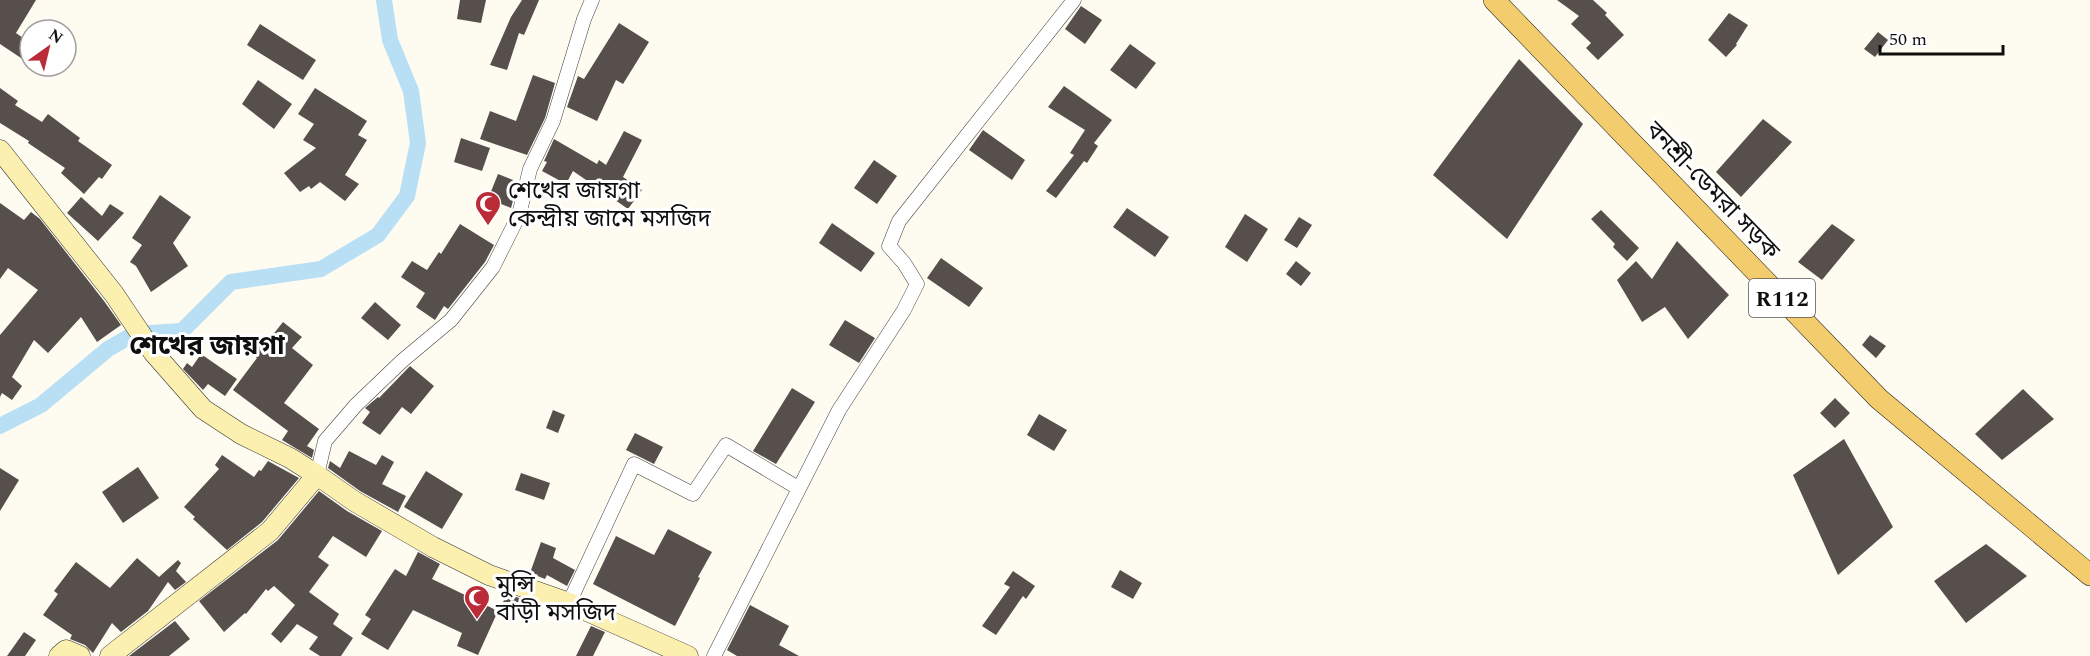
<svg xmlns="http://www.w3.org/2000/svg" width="2090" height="656" font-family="Spectral,'Noto Sans Bengali',serif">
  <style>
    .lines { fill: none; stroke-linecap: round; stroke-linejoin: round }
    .canal { stroke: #b8dff4; stroke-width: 16 }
    .building { fill: #574f4b }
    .street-casing { stroke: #424242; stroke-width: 15 }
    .secondary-casing { stroke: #313131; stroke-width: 21 }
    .primary-casing { stroke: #202020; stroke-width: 22 }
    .street { stroke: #fff; stroke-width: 14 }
    .secondary { stroke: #fbf0af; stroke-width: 20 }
    .primary { stroke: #f3cd6d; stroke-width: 21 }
    .labels { text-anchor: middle; stroke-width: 6; stroke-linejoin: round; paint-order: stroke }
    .shield { fill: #fff; stroke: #575757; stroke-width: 1.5 }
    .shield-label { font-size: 22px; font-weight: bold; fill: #0f0f0f }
    .poi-label { font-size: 24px; fill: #0f0f0f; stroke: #fff; text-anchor: start }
    .street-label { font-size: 24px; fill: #0f0f0f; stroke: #fff }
    .quarter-label { font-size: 27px; font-weight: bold; fill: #0f0f0f; stroke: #fff }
  </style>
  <rect width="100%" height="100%" fill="#fefbf1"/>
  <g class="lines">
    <path class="canal" d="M0,426l41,-21 67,-56 26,-15 48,-3 49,-49 90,-13 57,-34 29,-39 11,-53 -7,-52 -21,-51 -6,-40"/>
  </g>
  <path class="building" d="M0,0h36l-20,33 14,10v21l-30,-20z
    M460,0h26l-5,23 -24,-4z
    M522,0h17l-15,35 -5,-2 -12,37 -17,-5 21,-48z
    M1557,0h36l14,13 -2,2 19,20 -26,25 -12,-12 5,-5 -20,-19 8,-8z
    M1081,6l21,14 -17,24 -20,-15z
    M1729,13l19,12 -12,19 1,1 -11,12 -18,-17z
    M619,23l30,19 -26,42 -7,-4 -19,41 -30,-14 11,-31 6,3z
    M260,24l56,36 -13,20 -56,-35z
    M1878,32l10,8 -13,17 -11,-8z
    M1130,44l26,19 -20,26 -26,-19z
    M1519,59l64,65 -76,115 -74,-64z
    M533,75l22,8 -10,35 -18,37 -47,-16 10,-28 26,10z
    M258,80l34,24 -18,25 -32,-25z
    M1064,86l48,34 -18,23 4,3 -11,17 -3,-2 -28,37 -10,-7 28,-36 -4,-2 15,-23 -37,-23z
    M0,88l18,13 -3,4 27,17 6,-8 32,24 -2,3 34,24 -10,14 -3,-2 -15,17 -23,-21 4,-5 -37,-25 1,-2 -29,-18z
    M315,88l52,33 -9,14 9,5 -22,35 14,9 -14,17 -25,-19 -9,7 -2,-3 -9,6 -16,-19 32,-25 -13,-8 11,-16 -16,-10z
    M1763,119l29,23 -51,55 -25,-25z
    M983,130l42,30 -13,20 -43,-30z
    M624,131l18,9 -19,37 19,13 -14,19 -55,-38 -7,13 -24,-13 5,-9 -3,-1 10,-22 43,25 2,-4 7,5z
    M461,138l29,10 -8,23 -28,-9z
    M874,160l23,16 -20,28 -23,-16z
    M498,174l20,8 -7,26 -23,-9z
    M160,195l31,22 -18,26 15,23 -37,26 -15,-26 -6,-4 12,-17 -10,-7z
    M81,197l21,19 8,-12 14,9 -26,28 -31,-28z
    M0,203l24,17 7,-8 9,7 64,82 17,24 -24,17 -16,-25 -33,36 -14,-13 -22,37 10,9 -10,14 -10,-7 -2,4v-62l38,-45 -30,-22 -8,11z
    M1127,208l42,29 -14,20 -42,-30z
    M1601,210l38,38 -12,13 -14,-14 2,-3 -24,-25z
    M1245,214l23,15 -21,33 -22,-15z
    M1299,217l13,8 -15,23 -13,-8z
    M832,223l43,30 -14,19 -42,-29z
    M460,224l34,21 -9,17 -37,47 -4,-3 -9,14 -19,-13 9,-14 -24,-16 11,-16 15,9 12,-18 2,2z
    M1832,224l23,16 -33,40 -24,-18z
    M1677,241l52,54 -41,44 -23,-32 -23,15 -25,-42 19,-19 16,18z
    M941,258l42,30 -14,19 -42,-29z
    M1296,261l15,12 -10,13 -15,-12z
    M375,302l26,23 -13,15 -27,-22z
    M845,320l30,18 -16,25 -30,-18z
    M283,322l19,15 -10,11 21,17 -29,38 35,26 -12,17 7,4 -2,8 -30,-18 6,-9 -55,-41 24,-32 -9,-7 8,-10 7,6z
    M1870,335l16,11 -10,12 -14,-13z
    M201,354l36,25 -12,17 -17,-12 -5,6 -20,-21 4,-6 5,4z
    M410,366l24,20 -23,28 -9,-7 -22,28 -18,-12 8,-11 -5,-4 13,-11 1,1z
    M792,388l23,14 -39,62 -23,-13z
    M2023,389l31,30 -52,41 -27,-26z
    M1835,398l15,15 -15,15 -15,-15z
    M553,410l12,5 -7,18 -12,-5z
    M1039,414l28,16 -13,21 -27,-16z
    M635,433l28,14 -9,17 -28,-14z
    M1844,439l49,88 -55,48 -45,-100z
    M349,451l27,14 6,-10 12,7 -12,22 24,12 -8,16 -38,-21 -32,-23 2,-7 10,7z
    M222,455l32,22 5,-7 2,1 7,-10 31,17 -37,44 -35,28 -34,-31 2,-2 -11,-10 35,-38 -4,-4z
    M138,467l21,31 -36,25 -21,-31z
    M0,468l19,12 -19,31z
    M426,471l37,23 -21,35 -38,-22z
    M521,473l29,10 -6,17 -29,-10z
    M319,491l28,20 35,20 -16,26 -33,-21 -15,21 11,8 -20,27 30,22 -6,10 20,14 -12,18h-21l-11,-7 9,-12 -21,-13 -16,19 -10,-9 24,-29 -21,-19 -6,5 -2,-2 -20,25 -1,-1 -21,19 -25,-31 79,-61z
    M668,529l44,23 -14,25 2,1 -25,48 -82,-42 23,-48 38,19z
    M541,542l15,6 -3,10 22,12 -8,16 -20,-11 -2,4 -15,-6z
    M1986,544l41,32 -61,47 -32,-42z
    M418,552l22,12 -8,15 66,32 -20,44 -21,-9 5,-13 -49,-23 -25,40 -27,-16 10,-15 -6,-4 24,-37 6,-9 11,7z
    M137,558l22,19 19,-17 3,3 -5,8 10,11 -11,8 -7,-8 -20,29 -27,21 -9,-9 -19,30 -8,-8 -15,-6 2,-4 -29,-20 15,-21 -4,-3 22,-29 34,26z
    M1120,570l22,13 -9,16 -22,-12z
    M1013,571l22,15 -9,13 -3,-3 -27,39 -14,-9 28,-39 -6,-3z
    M507,594l24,8 -5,12 -24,-10z
    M750,605l39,21 -10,19 20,11h-62l-10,-6z
    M175,621l15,18 -21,17h-40z
    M591,626l14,6 -12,24h-17z
    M24,632l12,8 -11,16h-18z"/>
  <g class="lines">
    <defs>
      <path id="street" d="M317,475l8,-34 31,-36 46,-44 49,-41 42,-53 26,-52 11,-46 23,-48 31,-102 8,-19
        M569,603l65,-139 59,30 33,-49 72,43
        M714,656l125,-246 65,-100 13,-26 -13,-21 -15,-17 10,-25 175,-221"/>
      <path id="secondary" d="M0,150l114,144 39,58 50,57 38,25 49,24 27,17 37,26 79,46 56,28 80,28 119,53
        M59,656l7,-6 14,6
        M110,656l160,-125 47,-56"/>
      <path id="primary" d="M1494,0l385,399 211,176"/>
    </defs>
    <use href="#street" class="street-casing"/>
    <use href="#secondary" class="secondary-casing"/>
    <use href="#primary" class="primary-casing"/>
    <use href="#street" class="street"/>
    <use href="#secondary" class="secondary"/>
    <use href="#primary" class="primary"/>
  </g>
  <defs>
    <symbol id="mosque-pin" viewBox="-11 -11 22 30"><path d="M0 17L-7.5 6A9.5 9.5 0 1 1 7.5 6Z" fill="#ba2c38" stroke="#fff"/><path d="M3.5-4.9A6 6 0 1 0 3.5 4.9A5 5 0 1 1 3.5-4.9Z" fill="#fff"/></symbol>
  </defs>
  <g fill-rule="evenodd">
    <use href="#mosque-pin" x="473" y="189" width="30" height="40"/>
    <use href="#mosque-pin" x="462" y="583" width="30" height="40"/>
  </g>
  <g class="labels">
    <rect class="shield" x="1749" y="279" width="66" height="38" rx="4.5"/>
    <g class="shield-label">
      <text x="1782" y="306">R112</text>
    </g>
    <g class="poi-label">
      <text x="508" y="198">শেখের জায়গা<tspan x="508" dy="28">কেন্দ্রীয় জামে মসজিদ</tspan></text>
      <text x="496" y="592">মুন্সি<tspan x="496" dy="28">বাড়ী মসজিদ</tspan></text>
    </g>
    <g class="street-label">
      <text transform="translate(1713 190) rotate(46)" y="8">বনশ্রী-ডেমরা সড়ক</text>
    </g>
    <g class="quarter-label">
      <text x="207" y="354">শেখের জায়গা</text>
    </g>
  </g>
  <g transform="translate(48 48) rotate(34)"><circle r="28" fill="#ffffff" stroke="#9f9f9f" stroke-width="1.5"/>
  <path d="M0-4.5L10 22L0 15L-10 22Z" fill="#ba2c38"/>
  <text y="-9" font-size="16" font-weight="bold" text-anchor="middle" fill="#0f0f0f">N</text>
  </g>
  <path d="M1880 45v9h123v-9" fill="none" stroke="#0f0f0f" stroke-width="3"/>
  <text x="1889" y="45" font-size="18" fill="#0f0f0f" stroke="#ffffff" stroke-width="4.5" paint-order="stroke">50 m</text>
</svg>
